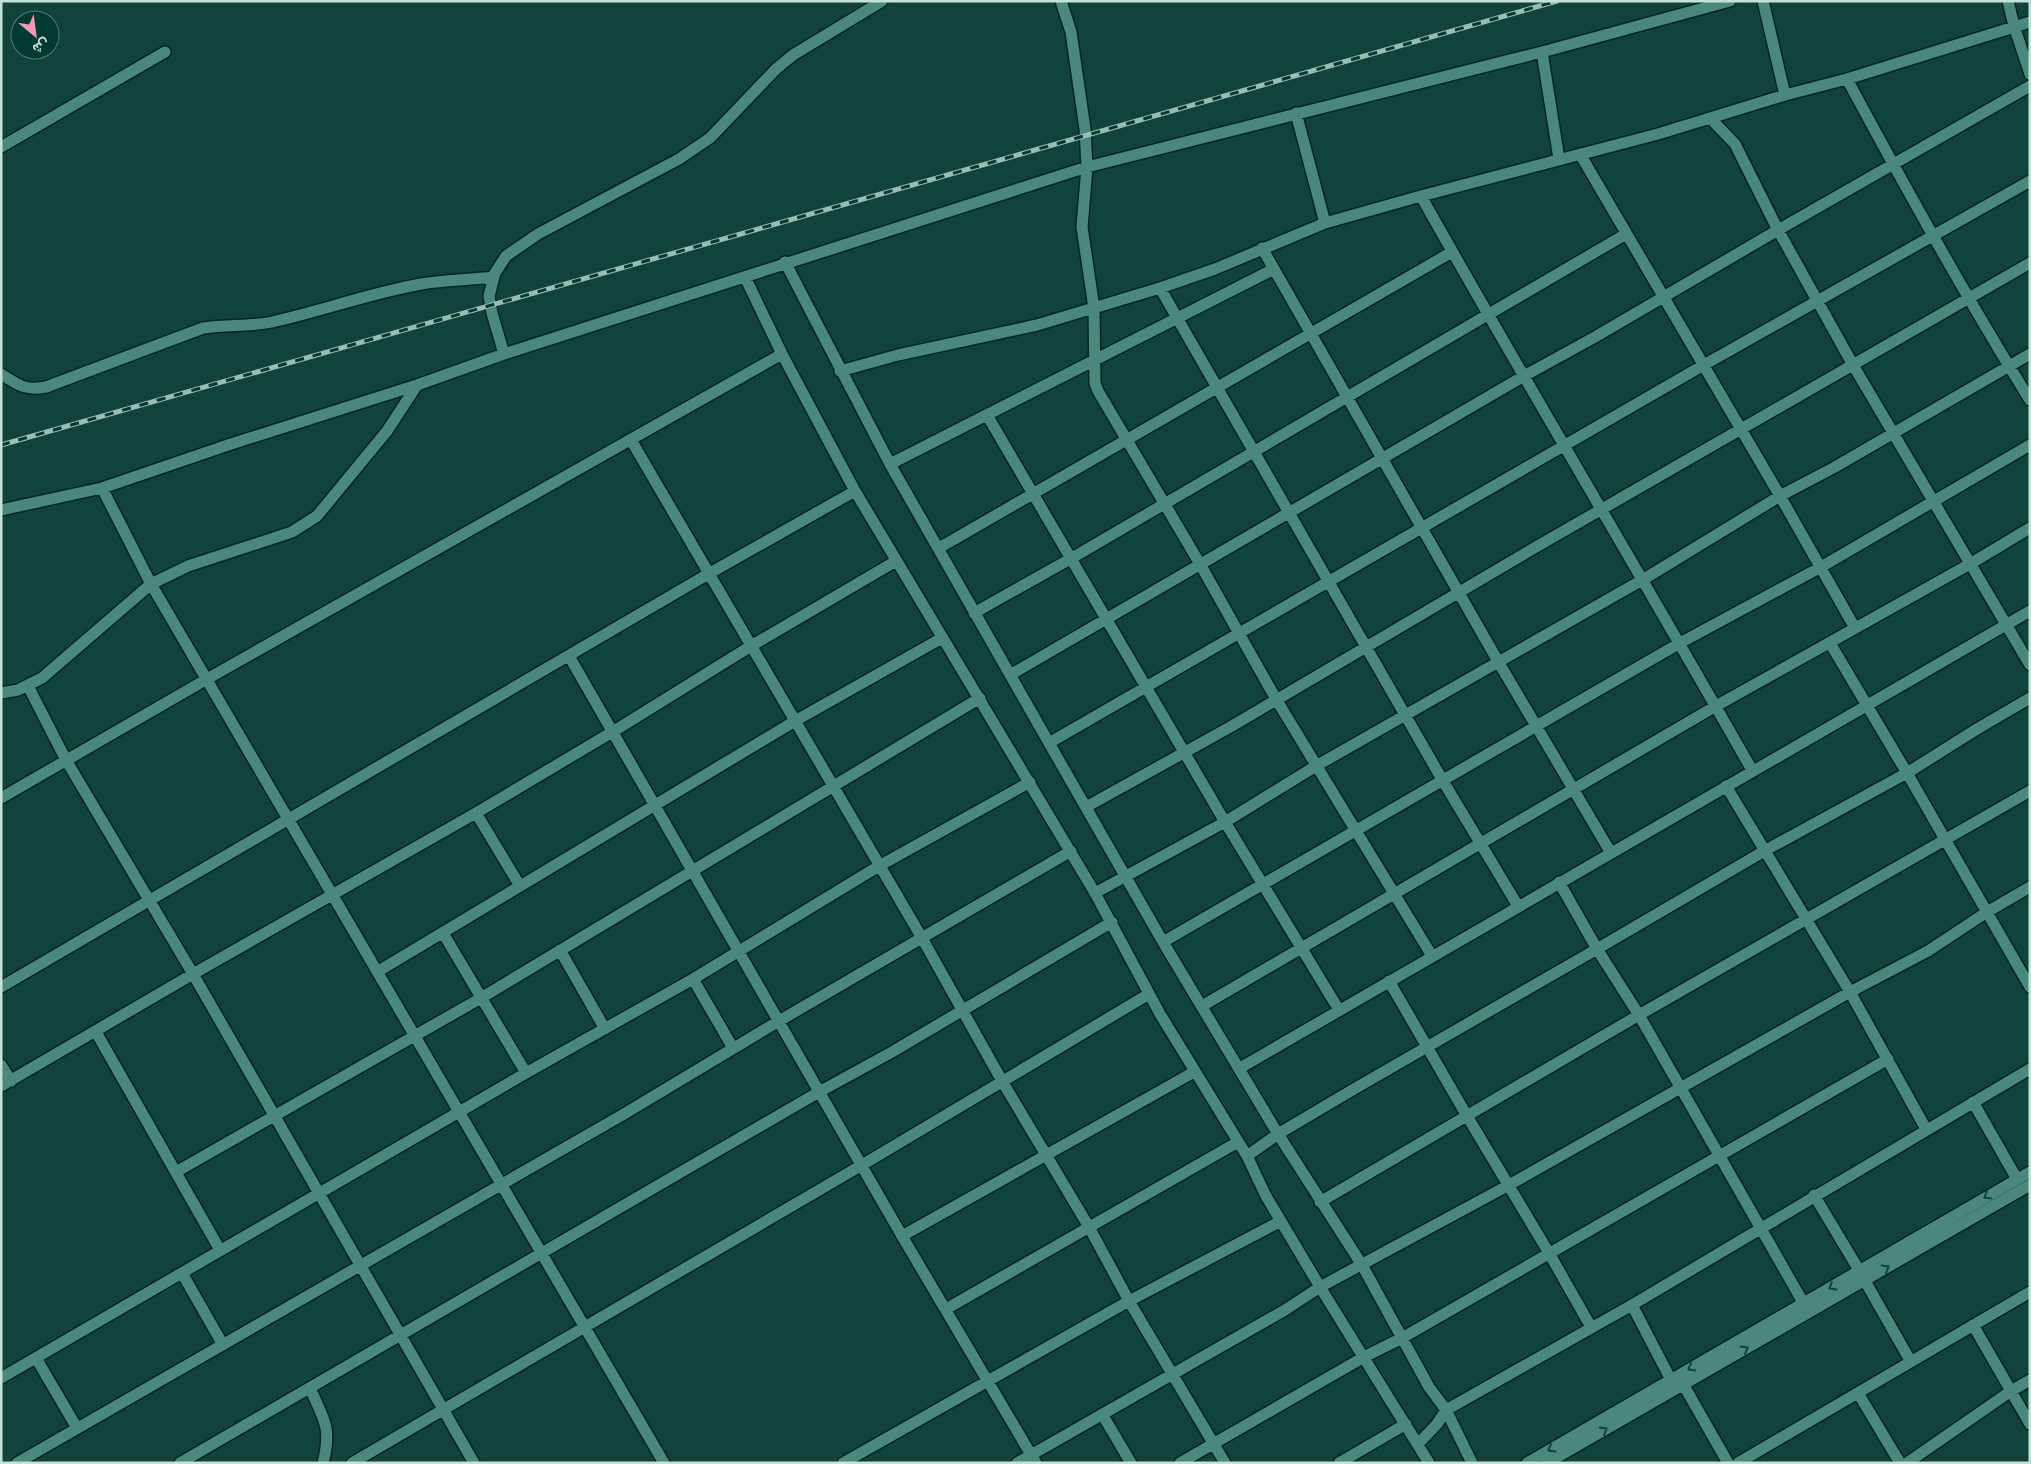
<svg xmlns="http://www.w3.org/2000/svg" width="2031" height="1464" font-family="'Exo 2',Vazirmatn,sans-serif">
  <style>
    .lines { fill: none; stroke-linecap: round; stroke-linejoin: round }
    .minor-casing { stroke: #042721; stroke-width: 14 }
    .minor { stroke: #4a887b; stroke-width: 11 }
    .rail-casing { stroke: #99bcb4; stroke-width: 5 }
    .rail { stroke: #023930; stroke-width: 3; stroke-dasharray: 9; stroke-linecap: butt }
    .oneway { stroke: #0d453b }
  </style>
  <rect width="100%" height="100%" fill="#11433a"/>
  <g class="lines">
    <defs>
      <path id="minor" d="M1061,1l10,31 14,97 2,38 -5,60 12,81 1,75 3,8 102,173 76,135 156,257
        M1763,1l22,94
        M2008,1l6,25 16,48
        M1542,52l17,107
        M1847,79c58,108 118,217 183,321
        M1296,113l29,110
        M1711,119l24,25 43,86 75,135 177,300
        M1,147l164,-95
        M1580,154l200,342 75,132
        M1421,196c108,193 222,382 331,574
        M1262,248l237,415 112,190
        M785,262l105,202 159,279 114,199 115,192 84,131 67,122 17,23 26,53
        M745,277l37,77 73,137 240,402 65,121 87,142 19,40 54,91 109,176
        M1160,288l283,493 75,125
        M504,354l-12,-41 -3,-17 6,-23 11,-17 32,-22 141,-75 31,-21 66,-69 17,-14 89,-54
        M840,371l58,-16 139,-30 123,-37 55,-19 110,-46 96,-27 237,-62 127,-39 62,-16 183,-57
        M1,374c17,11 24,17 45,13l157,-59c23,-4 46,-1 69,-6 50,-11 98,-29 149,-38 23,-4 48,-4 72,-7
        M987,415l238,407 114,188
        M631,440l291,498 80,143 87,146 40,74 96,162
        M890,464l384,-195
        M102,488l49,96 513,879
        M1,510l101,-22 129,-44 186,-59 87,-31 583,-187 455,-115 188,-51
        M939,548l513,-296
        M974,613l98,-55 554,-324
        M1830,643l77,130 123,214
        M569,656l333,580 134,227
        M1010,675l514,-299 71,-39 183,-107 252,-144
        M28,686l38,74 127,214 281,489
        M1,693l17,-3 24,-12 109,-94 37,-18 104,-34 25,-16 70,-85 30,-46
        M1049,743l653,-377 328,-185
        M1726,786l124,206 76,137
        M1,798l206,-119 575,-325
        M1086,807l146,-81 297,-175 501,-288
        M476,813l44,73
        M1559,882l38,67 42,66 165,289
        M1095,893l130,-71 91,-56 328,-187 136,-83 55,-29 195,-113
        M443,933l83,140
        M1163,942l517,-299 141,-76 209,-122
        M560,950l45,79
        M377,972l418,-251 147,-83
        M693,979l40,69
        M1389,981l78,135 82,137 42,74
        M1,987l709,-414 145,-82
        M1202,1006l514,-300 254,-142 60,-36
        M96,1032l124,218
        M1,1065l10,16
        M1240,1068l790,-457
        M1,1086l192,-112 283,-161 138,-82 137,-85 145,-85
        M1973,1102l44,77
        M1247,1156l31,-22 76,-45 243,-140 169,-99 141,-77 70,-44 53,-31
        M176,1172l305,-174 499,-300
        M1814,1195l45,75
        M1320,1202l319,-187 391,-224
        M902,1236l292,-164
        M182,1273l41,72
        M1865,1281l46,81
        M1632,1305l39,75
        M946,1309l292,-167
        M1973,1325l57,99
        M36,1358l41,70
        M1,1378l525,-305 167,-94 186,-113 151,-84
        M1683,1384l45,79
        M310,1388c14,32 22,39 13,75
        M1858,1393l42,70
        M1102,1414l29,49
        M1418,1444l19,-20 9,-14 186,-105 398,-236
        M17,1463l607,-349 155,-93 292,-170
        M180,1463l639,-371 73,-40 220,-130
        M352,1463l510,-298 287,-171
        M843,1463l286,-162 152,-80
        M1017,1463l268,-153 35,-23 189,-102 341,-193 78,-41 59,-39 43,-25
        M1180,1463l184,-106 38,-19 486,-279
        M1339,1463l67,-39
        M1527,1463l503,-291
        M1547,1463l483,-278
        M1738,1463l292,-171
        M1907,1463l104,-72 19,-11"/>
    </defs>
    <use href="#minor" class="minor-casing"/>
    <use href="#minor" class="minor"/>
    <defs>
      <path id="rail" d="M1,445l1556,-444"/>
    </defs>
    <use href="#rail" class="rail-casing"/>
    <use href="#rail" class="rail"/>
  </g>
  <defs><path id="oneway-chevron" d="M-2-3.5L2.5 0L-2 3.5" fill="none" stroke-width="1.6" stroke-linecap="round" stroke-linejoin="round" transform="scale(1.25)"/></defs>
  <g class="oneway">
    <use href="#oneway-chevron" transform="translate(1987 1196) rotate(150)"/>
    <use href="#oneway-chevron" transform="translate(1886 1268) rotate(-30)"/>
    <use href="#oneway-chevron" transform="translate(1832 1287) rotate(149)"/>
    <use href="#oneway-chevron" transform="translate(1745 1349) rotate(-30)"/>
    <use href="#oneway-chevron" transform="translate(1691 1368) rotate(150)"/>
    <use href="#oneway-chevron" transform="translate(1604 1430) rotate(-30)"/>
    <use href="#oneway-chevron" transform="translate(1551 1449) rotate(150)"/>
  </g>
  <rect width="2031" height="1464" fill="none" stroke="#c3e2da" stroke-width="5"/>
  <g transform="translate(35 35) rotate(151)"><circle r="24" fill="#023930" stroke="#4f7d74"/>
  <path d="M0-4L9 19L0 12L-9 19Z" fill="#f09ab6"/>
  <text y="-8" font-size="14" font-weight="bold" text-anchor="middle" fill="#c3e2da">ش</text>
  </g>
</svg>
